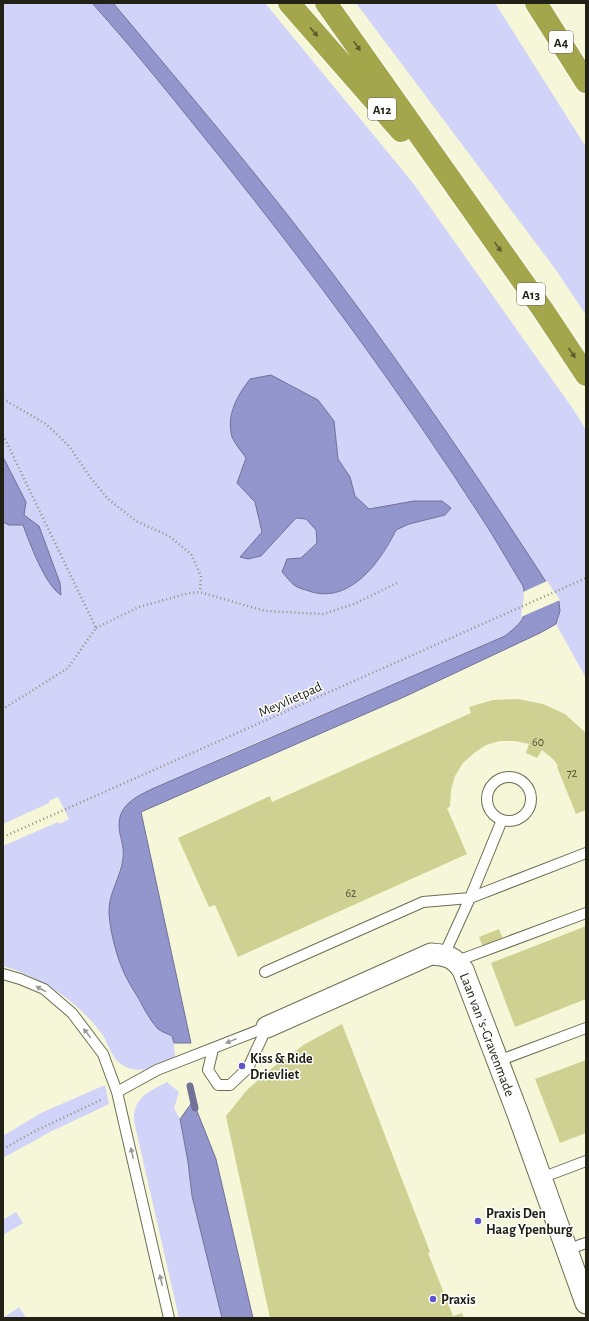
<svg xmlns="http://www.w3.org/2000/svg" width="589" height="1321" font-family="'Alegreya Sans',sans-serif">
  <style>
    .green { fill: #d1d3f8 }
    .water { fill: #9395cd; stroke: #717296 }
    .pier { fill: #f5f7d8 }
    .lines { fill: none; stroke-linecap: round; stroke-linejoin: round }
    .stream { stroke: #717296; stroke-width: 7 }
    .building { fill: #ced192 }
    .service-casing { stroke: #6c6e53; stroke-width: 12 }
    .minor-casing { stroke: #6c6e53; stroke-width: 23 }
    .motorway-casing { stroke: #fff; stroke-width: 24 }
    .path { stroke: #92937d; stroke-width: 2.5; stroke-dasharray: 1 3; stroke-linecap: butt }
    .service { stroke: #fff; stroke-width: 10 }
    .minor { stroke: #fff; stroke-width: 21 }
    .motorway { stroke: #a4a64b; stroke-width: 22 }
    .oneway { fill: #5c5d2e }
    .oneway2 { fill: #9b9b96 }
    .poi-dot { fill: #5f54cd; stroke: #fff; stroke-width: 1.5 }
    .labels { text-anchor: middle; stroke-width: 3; stroke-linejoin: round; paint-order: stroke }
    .number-label { font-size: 12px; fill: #4c4d35 }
    .shield { fill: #fff; stroke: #64645c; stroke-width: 1 }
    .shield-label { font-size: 13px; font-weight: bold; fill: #212116 }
    .street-label { font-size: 14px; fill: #212116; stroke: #fff }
    .poi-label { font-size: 14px; font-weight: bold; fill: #212116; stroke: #fff; text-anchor: start }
  </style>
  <rect width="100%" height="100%" fill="#f5f7d8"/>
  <path class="green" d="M3,3h102l241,301 174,254 -11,5 14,23 3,8 -1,20 -2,4 -8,9 -10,9 -277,119 -97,45 -11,16v16l3,14v12l-13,45 15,72 21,36 13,19 13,6 2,7 1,14c-15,7 -34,19 -51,9 -12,-6 -15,-22 -22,-32 -25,-34 -60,-56 -99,-68v-120l55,-24 1,2 10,-5 -11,-22 -9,4v2l-46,21z
    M113,3h152l148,180 160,226 13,21v248l-30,-54 3,-6v-16c-72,-112 -146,-222 -226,-328 -70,-93 -145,-182 -220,-271z
    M356,3h139l91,144v168l-30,-45z
    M167,1082l12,10 -5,16 6,11 8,43 4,34 30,122h-43l-45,-197c-1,-24 15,-29 33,-39z
    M105,1085l4,19 -59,28 -47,26v-22l38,-23z
    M16,1212l7,11 -20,12v-15z
    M19,1307l7,11h-23z"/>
  <path class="water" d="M92,3h21c75,89 150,178 220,271 80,106 154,216 226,328l1,9 -4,13 -16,9 -136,64 -263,115 50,231h-17l-2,-7c-4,-2 -10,-4 -14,-7 -8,-9 -14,-20 -19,-30 -5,-8 -10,-16 -14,-24 -8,-17 -15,-43 -16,-62 -1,-19 12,-36 14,-55 1,-9 -1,-16 -3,-24 -5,-26 11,-35 32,-45l353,-153c6,-5 14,-11 18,-18 4,-8 2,-24 0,-32 -14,-23 -27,-46 -42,-69 -80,-124 -168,-244 -261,-360 -42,-52 -83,-104 -128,-154z
    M271,375l47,25 16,21 4,38 12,18 5,19 14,13 45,-8h28l9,7 -6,7 -36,9 -13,6c-16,33 -48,77 -90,60 -4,-1 -8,-2 -12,-5 -4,-3 -8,-9 -12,-13l5,-13 14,-1 16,-15 -1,-13 -10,-11 -10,-1 -35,38 -13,3 -8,-2 22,-25 -7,-30 -18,-19 9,-25c-4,-6 -11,-14 -14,-21 -6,-22 5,-41 18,-58z
    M3,457l23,45 -2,13 15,11 21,57 1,12c-16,-10 -31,-51 -38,-70h-14l-6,-3z
    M193,1101l23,58 37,159h-31l-30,-122 -4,-34 -8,-43z"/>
  <path class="pier" d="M547,581l13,19 -39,17 3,-22 -1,-3z"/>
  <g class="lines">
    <path class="stream" d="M190,1086l5,22"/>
  </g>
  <path class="building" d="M518,699l25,5 22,10 21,19v77l-10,4 -19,-47 1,-1 -4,-6 -12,-10 -5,8 -11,-5 3,-9 -14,-3h-15l-14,4 -12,8 -11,10 -8,13 -4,14 -1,17 -3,1 20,46 -229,103 -23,-52 -6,2 -31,-69 92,-42 2,6 199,-89 -2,-6 24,-7z
    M586,926v73l-71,28 -24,-64z
    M499,929l4,10 -20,8 -4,-10z
    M342,1024l88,228 -2,1 25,63 9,-3 2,5h-194l-44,-202 21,-26 25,-22 33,-24z
    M586,1060v73l-26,10 -25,-64z"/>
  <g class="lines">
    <defs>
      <path id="service" d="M487 799a22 22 0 1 1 44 0a22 22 0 1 1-44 0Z
        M444,955l26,-57 32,-78
        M457,961l129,-48
        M265,972l158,-70 47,-4 116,-45
        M3,974l17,5 24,10 28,24 31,41 14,38 52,226
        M213,1049l-5,21 10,15h12l18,-17 19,-41
        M498,1061l88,-33
        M117,1092l40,-22 110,-43
        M541,1178l45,-17
        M566,1250l20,-7"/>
      <g id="minor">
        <path id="s1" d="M267,1027l164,-73c16,1 23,3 32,16l55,144 68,189"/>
      </g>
      <path id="motorway" d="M289,3l112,128
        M326,3l217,307 43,65
        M536,3l50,79"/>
    </defs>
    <use href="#service" class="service-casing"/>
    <use href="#minor" class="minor-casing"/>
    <use href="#motorway" class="motorway-casing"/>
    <path class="path" d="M3,399l43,25 23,22 21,31 18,22 28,22 33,15 22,18 10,22 -1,16
      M3,435l93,193 -28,40 -65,41
      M96,628l43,-21 50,-14 11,-1 65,19 58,3 31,-10 43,-21
      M3,837l583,-259
      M3,1149l32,-18 68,-32"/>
    <use href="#service" class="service"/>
    <use href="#minor" class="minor"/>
    <use href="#motorway" class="motorway"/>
  </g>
  <defs><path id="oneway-solid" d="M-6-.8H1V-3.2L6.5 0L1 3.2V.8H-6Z"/></defs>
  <g class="oneway">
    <use href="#oneway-solid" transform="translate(314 32) rotate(49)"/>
    <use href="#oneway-solid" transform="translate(357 46) rotate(55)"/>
    <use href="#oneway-solid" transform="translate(498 247) rotate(55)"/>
    <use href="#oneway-solid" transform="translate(572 353) rotate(56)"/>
  </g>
  <g class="oneway2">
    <use href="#oneway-solid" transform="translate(41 989) rotate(-151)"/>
    <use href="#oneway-solid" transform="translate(87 1033) rotate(-128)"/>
    <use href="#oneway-solid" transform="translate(231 1041) rotate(158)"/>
    <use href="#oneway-solid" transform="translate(132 1153) rotate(-103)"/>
    <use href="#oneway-solid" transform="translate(161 1280) rotate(-103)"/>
  </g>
  <g class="poi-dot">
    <circle cx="242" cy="1066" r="4"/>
    <circle cx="478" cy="1221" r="4"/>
    <circle cx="433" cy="1299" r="4"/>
  </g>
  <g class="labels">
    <g class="number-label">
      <text x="538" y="746">60</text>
      <text x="572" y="777">72</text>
      <text x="351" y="897">62</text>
    </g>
    <g class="shield">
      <rect x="549" y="31" width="24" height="22" rx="3"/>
      <rect x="368" y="98" width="28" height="22" rx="3"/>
      <rect x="517" y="283" width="28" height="22" rx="3"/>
    </g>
    <g class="shield-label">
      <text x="561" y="47">A4</text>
      <text x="382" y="114">A12</text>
      <text x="531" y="299">A13</text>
    </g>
    <g class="street-label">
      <text transform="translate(290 699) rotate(-24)" y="5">Meyvlietpad</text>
      <text dy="5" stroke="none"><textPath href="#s1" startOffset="286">Laan van 's-Gravenmade</textPath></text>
    </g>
    <g class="poi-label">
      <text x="250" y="1063">Kiss &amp; Ride<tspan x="250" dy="16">Drievliet</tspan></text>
      <text x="486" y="1218">Praxis Den<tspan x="486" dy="16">Haag Ypenburg</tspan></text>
      <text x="441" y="1304">Praxis</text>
    </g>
  </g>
  <rect width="589" height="1321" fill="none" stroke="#212116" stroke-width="8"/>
</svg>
